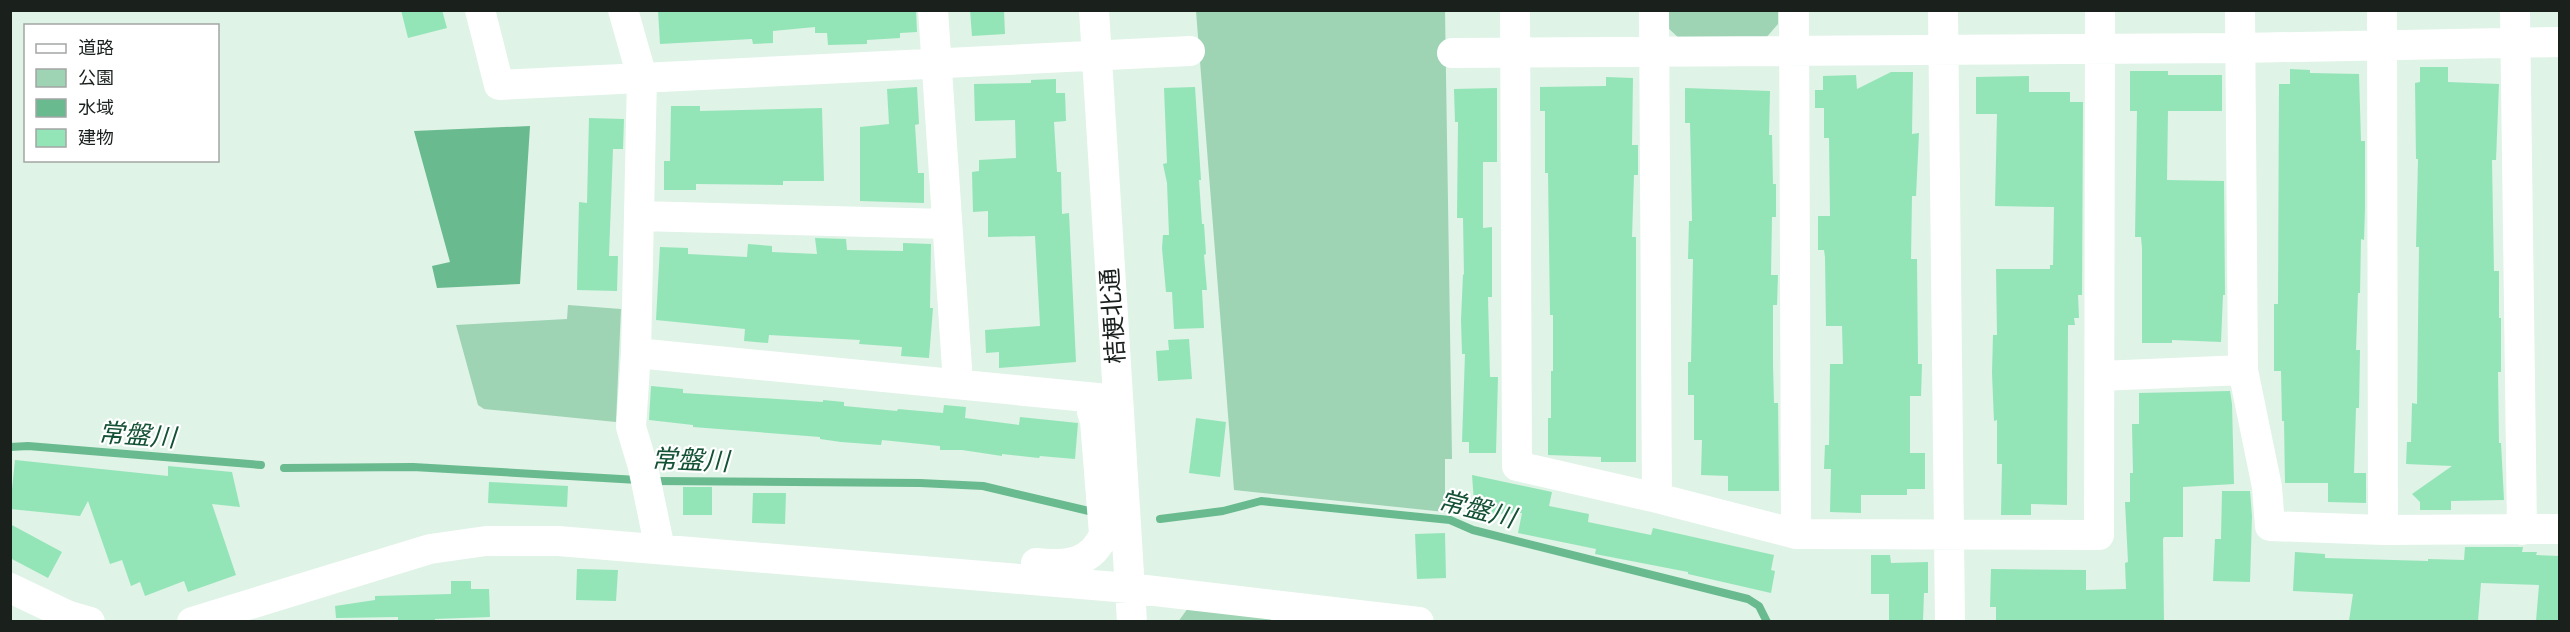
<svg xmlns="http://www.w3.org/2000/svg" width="2570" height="632" font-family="'Alegreya Sans','Noto Sans JP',sans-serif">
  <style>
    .green { fill: #9ed3b4 }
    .water { fill: #69ba8e }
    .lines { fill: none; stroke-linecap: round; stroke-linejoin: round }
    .stream { stroke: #69ba8e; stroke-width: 8 }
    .building { fill: #93e5b7 }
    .minor { stroke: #fff; stroke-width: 30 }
    .labels { text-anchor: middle; stroke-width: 4.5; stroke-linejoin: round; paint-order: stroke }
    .street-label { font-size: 24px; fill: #1a211d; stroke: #fff }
    .water-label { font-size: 26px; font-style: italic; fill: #145235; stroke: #fff }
  </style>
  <rect width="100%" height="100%" fill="#dff3e7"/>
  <path class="green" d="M1196,11h249l7,448h-7v53l-211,-22z
    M1667,11h111v13l-13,15 -84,1 -14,-13z
    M568,305l53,4 -5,113 -132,-13 -6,-4 -22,-80 111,-6z
    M1188,608l108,14h-118z"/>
  <path class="water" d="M530,126l-10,158 -83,4 -5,-22 18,-4 -36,-131z"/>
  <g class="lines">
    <path class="stream" d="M10,447l18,-1 233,19
      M284,468l129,-1 225,13
      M653,481l267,2 63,3 110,26
      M1160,519l63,-8 38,-10 189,19 23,10 275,69 11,7 8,16"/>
  </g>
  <path class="building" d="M401,10h41l5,18 -39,10z
    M658,10h258l1,22 -17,1v5l-33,2v4l-39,1 -1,-12h-12v-6l-42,4v12l-20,1 -1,-5 -92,5z
    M970,10h34l1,24 -33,2z
    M2420,67h28v15l51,2 -3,76h-4l1,58 1,53h5v47h2v54h-3l1,71h2l3,57 -53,1v9h-31v-8l-8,-8 40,-28 -46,-2 1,-22h4l1,-39 5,1 2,-157h-3l2,-88h-2l-1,-76 5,-1z
    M2290,69l20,1v3l49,1 2,67h4v67l-1,32 -3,-1 -1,54h-2l-2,57h4l-1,58h-3l-2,65h12v30l-38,-1v-19h-43l-1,-62h-2l-1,-50h-7v-67h4l1,-220h11z
    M2130,71h38v4h54v36h-54l-1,69 57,1 1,114h-2l-2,47 -49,-2v3h-30v-95l-1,-11h-6l2,-126h-7z
    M1891,72h22l-1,62 7,-1 -3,63h-4l-1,63h6l1,105h4l-1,32h-11v57h15v36h-18v6h-46v18l-31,-1 1,-43h-7l1,-24h4l1,-81h13l-1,-38h-16l-1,-69 -1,-7h-6v-34h12l-1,-78h-5v-30h-9v-18h8v-14l33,-1 1,14z
    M2029,76v16h41v10h13l-1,193h-4l1,23h-5l1,7h-7l-1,180 -36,-1v11h-30l1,-51h-5v-44l-3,1 -2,-48 1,-38h4l-1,-66h54v-4h3l1,-58 -59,-1 2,-92h-21v-37z
    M1606,77l27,1 -1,67h6v30h-4l-2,62h4v225h-35v-5l-53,-2v-37h3v-47h2v-56h-3l-2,-142h-3v-62h-5v-24l66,-1z
    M1056,79v14h9l1,28 -12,1 3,50h4l1,42 7,-1 7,149 -77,6v-16l-13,1 -1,-23 55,-4 -5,-90 -47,1v-26l-15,1 -1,-40 7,-1v-11l37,-2 -1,-38 -40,1 -1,-37 57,-1v-3z
    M917,87l2,37 -4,1 3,48h6v30l-64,-2v-74l29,-3 -2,-35z
    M1195,87l6,93h-2l3,44h2l2,30 -2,1 3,35h-5l2,38 -30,1 -2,-37h-6l-4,-44 1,-13h6l-2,-52 -4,-19 4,-1 -3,-75z
    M1497,88v74h-14v66l9,-1v70h-4l2,80h8l-2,76h-27v-11h-7l3,-88h-3l-1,-34 2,-46 1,1 -1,-57h-6l1,-96h-3l-1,-33z
    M1685,88l85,3 -1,44h3l1,49h3v33h-4l-1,58h7l-1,30h-4v60l1,38h4l1,88h-51v-15l-27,-1 1,-35h-8v-45h-6v-33h3l2,-103h-5l1,-38h3l-1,-53 -1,-45h-5z
    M671,106h29v5l122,-3 2,73h-41v4l-87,-1v6h-32v-29h6z
    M589,118l35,1 -1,30h-10l-4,107h9l-1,35 -40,-1 2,-88 8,1z
    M815,238l31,1 1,11 56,1v-8l28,1 -1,64h3l-4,50 -28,-2 1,-9 -43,-3 1,-4 -91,-5 -1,8 -24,-2 1,-12 -89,-9 4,-73 28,1v6l59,3 1,-13 24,2v6l45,2z
    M1189,339l3,40 -34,2 -2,-30 13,-1 -1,-10z
    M651,386l32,3v4l140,9v-2l21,2v4l53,5 1,-2 45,4 1,-8 22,2 -1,11 54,7 1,-8 58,6 -3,36 -35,-3 -1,2 -37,-4v2l-40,-6h-22v-4l-58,-6 -1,5 -40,-3 -21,-3v-2l-127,-10v-2l-44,-5z
    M2230,391l2,13 2,80 -51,3v50h-19l-1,2 1,82h-168v-14h-6l1,-38 95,1v20l40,-1 -1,-26 3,-1 -3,-60h5v-29h3l-1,-49h7v-31z
    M1196,418l30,4 -6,55 -31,-4z
    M15,460l153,16v-10l64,6 8,35 -28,-3 24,71 -48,17 -4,-11 -39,15 -5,-14 -9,4 -9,-26 -12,4 -22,-63 -8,15 -70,-7z
    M1472,475l80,17 -3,14 40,8 -1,8 63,13 2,-7 121,27 -3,15 4,1 -4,22 -83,-19v-2l-93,-18 1,-5 -78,-16 4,-20 -47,2z
    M489,482l79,4 -1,21 -79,-4z
    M683,487h29v28h-29z
    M2222,491h28l2,25 -2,66 -37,-1 2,-42h6z
    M753,493h33l-1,31 -33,-1z
    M10,524l52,28 -14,26 -38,-20z
    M1445,533l1,45 -29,1 -2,-45z
    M2465,547h58l-1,5h15l-1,3 23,1v65h-23l3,-36 -58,-2 -3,38h-129l4,-27 -60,-3 2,-39 30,2v4l103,3v-2l36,1z
    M1871,555h19l1,8 37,-1v31h-4l-1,28h-34v-27h-18z
    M577,569l41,1 -2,31 -40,-1z
    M451,581h20v8h18l1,28 -55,2v2h-37v-4l-62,1 -1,-12 40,-6v-4l76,-2z"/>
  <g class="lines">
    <path class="minor" d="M480,10l19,75 691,-34
      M623,10l19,67 -6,276 482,47
      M933,10l25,373
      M1094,10l38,612
      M1515,10l2,456 140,32 139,36 303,1 1,-525
      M1654,10l3,488
      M1794,10l2,524
      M1943,10l7,612
      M2240,10l3,360
      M2382,10l1,520
      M2515,10l7,520
      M1452,53l788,-5 320,-6
      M639,216l308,8
      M636,353l-5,74 12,40 17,82
      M2100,376l143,-6 24,117 3,39 113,4 177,-1
      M1036,563c30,3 56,1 68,-29l-9,-113 -3,-9
      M10,588l59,28 21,6
      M192,622l238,-73 56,-8h72l571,47 290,34"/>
  </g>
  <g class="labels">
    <g class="street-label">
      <text transform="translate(1113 316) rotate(-94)" y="8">桔梗北通</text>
    </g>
    <g class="water-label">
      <text transform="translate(137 435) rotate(4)" y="9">常盤川</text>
      <text transform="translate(690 460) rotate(2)" y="9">常盤川</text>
      <text transform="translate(1477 509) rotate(14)" y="9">常盤川</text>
    </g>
  </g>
  <rect width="2570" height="632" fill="none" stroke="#1a211d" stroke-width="24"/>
  <rect x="24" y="24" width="195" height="138" fill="#ffffff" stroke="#a3a6a5" stroke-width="1.5"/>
  <rect x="36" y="44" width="30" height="9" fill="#ffffff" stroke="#a3a6a5" stroke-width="1.5"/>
  <text x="78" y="54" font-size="18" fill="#1a211d">道路</text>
  <rect x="36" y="69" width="30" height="18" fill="#9ed3b4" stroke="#a3a6a5" stroke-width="1.5"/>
  <text x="78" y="84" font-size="18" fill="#1a211d">公園</text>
  <rect x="36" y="99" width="30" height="18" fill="#69ba8e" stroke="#a3a6a5" stroke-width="1.5"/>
  <text x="78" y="114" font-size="18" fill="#1a211d">水域</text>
  <rect x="36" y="129" width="30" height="18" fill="#93e5b7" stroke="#a3a6a5" stroke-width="1.5"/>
  <text x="78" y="144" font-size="18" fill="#1a211d">建物</text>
</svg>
